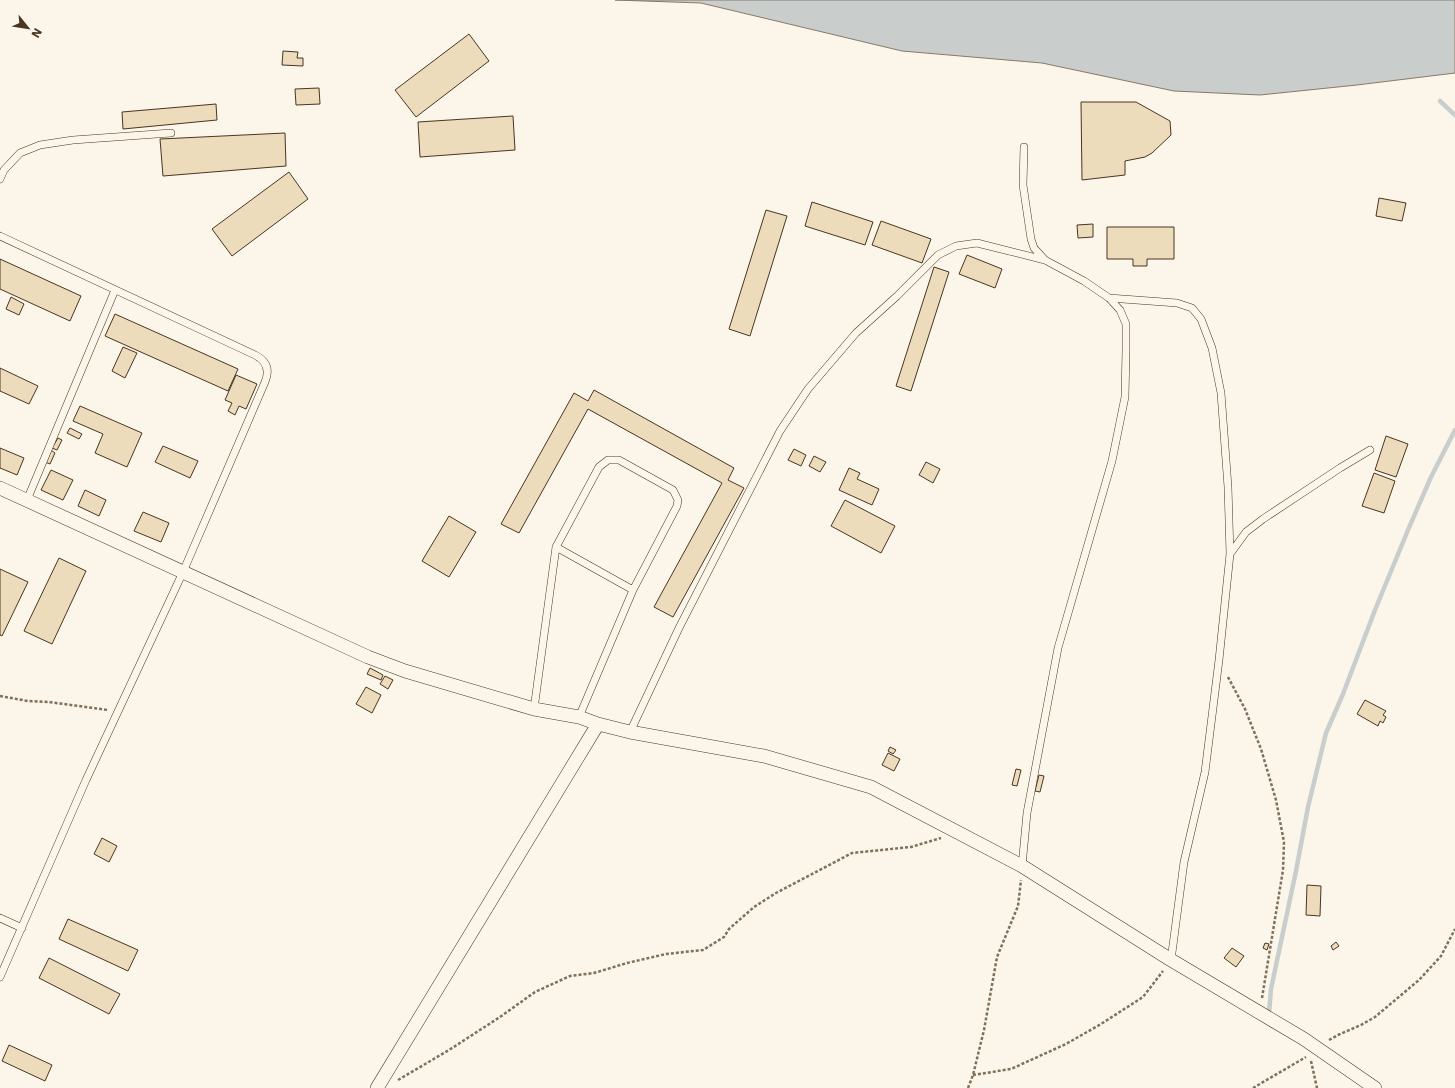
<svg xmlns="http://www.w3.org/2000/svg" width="1455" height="1088" font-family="'DejaVu Sans',sans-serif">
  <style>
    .water { fill: #c9cecd; stroke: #887966 }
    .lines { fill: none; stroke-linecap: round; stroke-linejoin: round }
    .stream { stroke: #c9cecd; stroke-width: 4.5 }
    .building { fill: #ecdcbc; stroke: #4a3520 }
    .lane-casing { stroke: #4a3520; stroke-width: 8 }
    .street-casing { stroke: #4a3520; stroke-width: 14 }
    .path { stroke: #7f6f5c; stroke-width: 2.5; stroke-dasharray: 3 2; stroke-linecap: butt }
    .lane { stroke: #fbf6e9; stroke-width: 7 }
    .street { stroke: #fbf6e9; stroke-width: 13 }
  </style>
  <rect width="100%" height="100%" fill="#fbf6e9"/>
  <path class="water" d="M615,0h840v73l-98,12 -97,10 -86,-4 -132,-28 -140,-12 -201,-48z"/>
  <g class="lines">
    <path class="stream" d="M1440,101l15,14
      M1269,1014l2,-25 25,-118 12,-64 18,-74 17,-39 32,-84 33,-80 23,-53 24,-47"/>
  </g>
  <path class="building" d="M469,34l20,27 -73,56 -21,-27z
    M283,51l15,1 -1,6h6v8l-21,-1z
    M319,88l1,16 -24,1 -1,-16z
    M1081,102h55l34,19 1,14 -19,18 -7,4 -20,4v14l-43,5z
    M216,104l1,16 -94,9 -1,-17z
    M513,116l2,34 -95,7 -2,-35z
    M285,133l1,33 -123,10 -3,-37z
    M289,172l19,27 -76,57 -20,-27z
    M1379,198l27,5 -4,18 -26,-5z
    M812,202l61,20 -8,23 -60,-19z
    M766,210l21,6 -37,120 -21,-7z
    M881,221l50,18 -9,24 -50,-18z
    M1093,224v13l-15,1 -1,-13z
    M1107,227h67v32h-27v7h-14v-7h-26z
    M967,255l35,14 -7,19 -36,-14z
    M0,259l81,37 -11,25 -70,-32z
    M934,267l15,5 -38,119 -15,-5z
    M11,297l13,7 -5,11 -13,-6z
    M115,314l123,55 -10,22 -123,-55z
    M123,347l14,6 -12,25 -13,-7z
    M0,368l38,18 -9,18 -29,-13z
    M236,375l21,9 -11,25 -7,-3 -4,9 -7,-4 4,-8 -7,-3z
    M594,390l140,78 -6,12 16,8 -71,129 -19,-10 68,-124 -134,-74 -69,124 -18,-9 73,-131 14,8z
    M80,406l62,27 -15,34 -32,-14 8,-19 -30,-13z
    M70,428l12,6 -3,5 -12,-6z
    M1386,436l22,8 -12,33 -21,-7z
    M58,438l4,2 -5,10 -5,-2z
    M163,446l35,15 -8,17 -35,-16z
    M0,448l24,10 -7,17 -17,-7z
    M794,449l12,6 -5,11 -13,-6z
    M51,450l4,3 -5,11 -5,-2z
    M814,456l12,6 -6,10 -11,-6z
    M926,462l14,7 -7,14 -14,-8z
    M849,468l11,5 -3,6 22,10 -7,16 -33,-15z
    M51,470l22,10 -10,20 -22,-10z
    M1374,473l21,8 -11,32 -22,-7z
    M85,490l21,10 -7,16 -21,-10z
    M845,500l50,26 -14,27 -50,-27z
    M143,512l26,11 -8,19 -27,-11z
    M449,516l27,16 -27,45 -27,-16z
    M59,558l27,13 -34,73 -28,-13z
    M0,569l28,13 -26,54 -2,-1z
    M370,668l13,7 -2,5 -14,-6z
    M385,676l8,4 -5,9 -8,-5z
    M366,687l15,8 -9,18 -16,-9z
    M1365,700l21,11 -3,4 3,2 -3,6 -3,-2 -2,5 -21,-12z
    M890,747l6,3 -3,4 -5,-3z
    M888,753l12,6 -6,12 -12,-6z
    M1016,769l5,1 -4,16 -5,-1z
    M1039,775l5,1 -4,16 -5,-1z
    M102,838l15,8 -8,16 -15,-8z
    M1307,885l14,1 -1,30 -14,-1z
    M68,919l70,31 -10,21 -69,-32z
    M1336,942l3,4 -6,4 -2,-4z
    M1265,943l4,1 -2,6 -4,-2z
    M1232,948l12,8 -8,11 -12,-9z
    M49,958l71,36 -11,20 -70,-36z
    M9,1045l43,20 -7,16 -43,-20z"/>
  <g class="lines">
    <defs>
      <path id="lane" d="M0,179l4,-9 16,-17 20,-8 33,-5 98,-7
        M0,236l255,119c12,6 15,15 10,27l-82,190 -97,208 -86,197
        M1109,298l68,5 15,5 9,11 11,29 9,45 7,94 2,67 -11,106 -14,112 -21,90 -13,98
        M27,500l88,-210
        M556,547l77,43
        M1230,554l16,-22 17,-13 77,-51 30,-18
        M534,709l22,-162 43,-80 9,-7h11l54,30 5,10 -1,6 -44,84 -54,127
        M630,732l49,-104 101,-197 28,-42 48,-56 41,-37 41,-41 18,-9 21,-3 68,17
        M1022,866l5,-53 31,-165 54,-187 13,-64 1,-47v-26l-6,-14 -11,-12 -25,-17 -39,-21 -11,-12 -3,-9 -8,-54 1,-38
        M0,918l22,10"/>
      <path id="street" d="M0,488l368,169 37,14 129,38 45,8 19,7 32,8 134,24 107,31 151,79 149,94 133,79 71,49
        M377,1088l221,-364"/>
    </defs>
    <use href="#lane" class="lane-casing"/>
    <use href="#street" class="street-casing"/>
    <path class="path" d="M1228,677l17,32 16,40 15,51 8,42 -1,28 -21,128
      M0,696l28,5 21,1 59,8
      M1329,1040l9,-5 23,-10 14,-8 44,-37 22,-24 14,-27
      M1311,1061l6,27
      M973,1075l38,-6 55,-25 35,-20 42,-27 20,-26
      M398,1080l51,-30 51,-33 35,-25 35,-16 24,-3 33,-10 39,-9 37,-4 21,-13 5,-8 25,-22 22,-14 76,-40 59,-6 30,-9
      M968,1088l5,-13 11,-45 13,-73 21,-51 3,-26
      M1253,1088l53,-31"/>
    <use href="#lane" class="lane"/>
    <use href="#street" class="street"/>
  </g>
  <g transform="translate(28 28) rotate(120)" stroke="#fbf6e9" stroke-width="3" paint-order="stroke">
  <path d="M0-3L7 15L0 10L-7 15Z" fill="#4a3520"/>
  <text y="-6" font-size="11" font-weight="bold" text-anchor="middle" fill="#4a3520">N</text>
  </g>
</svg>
